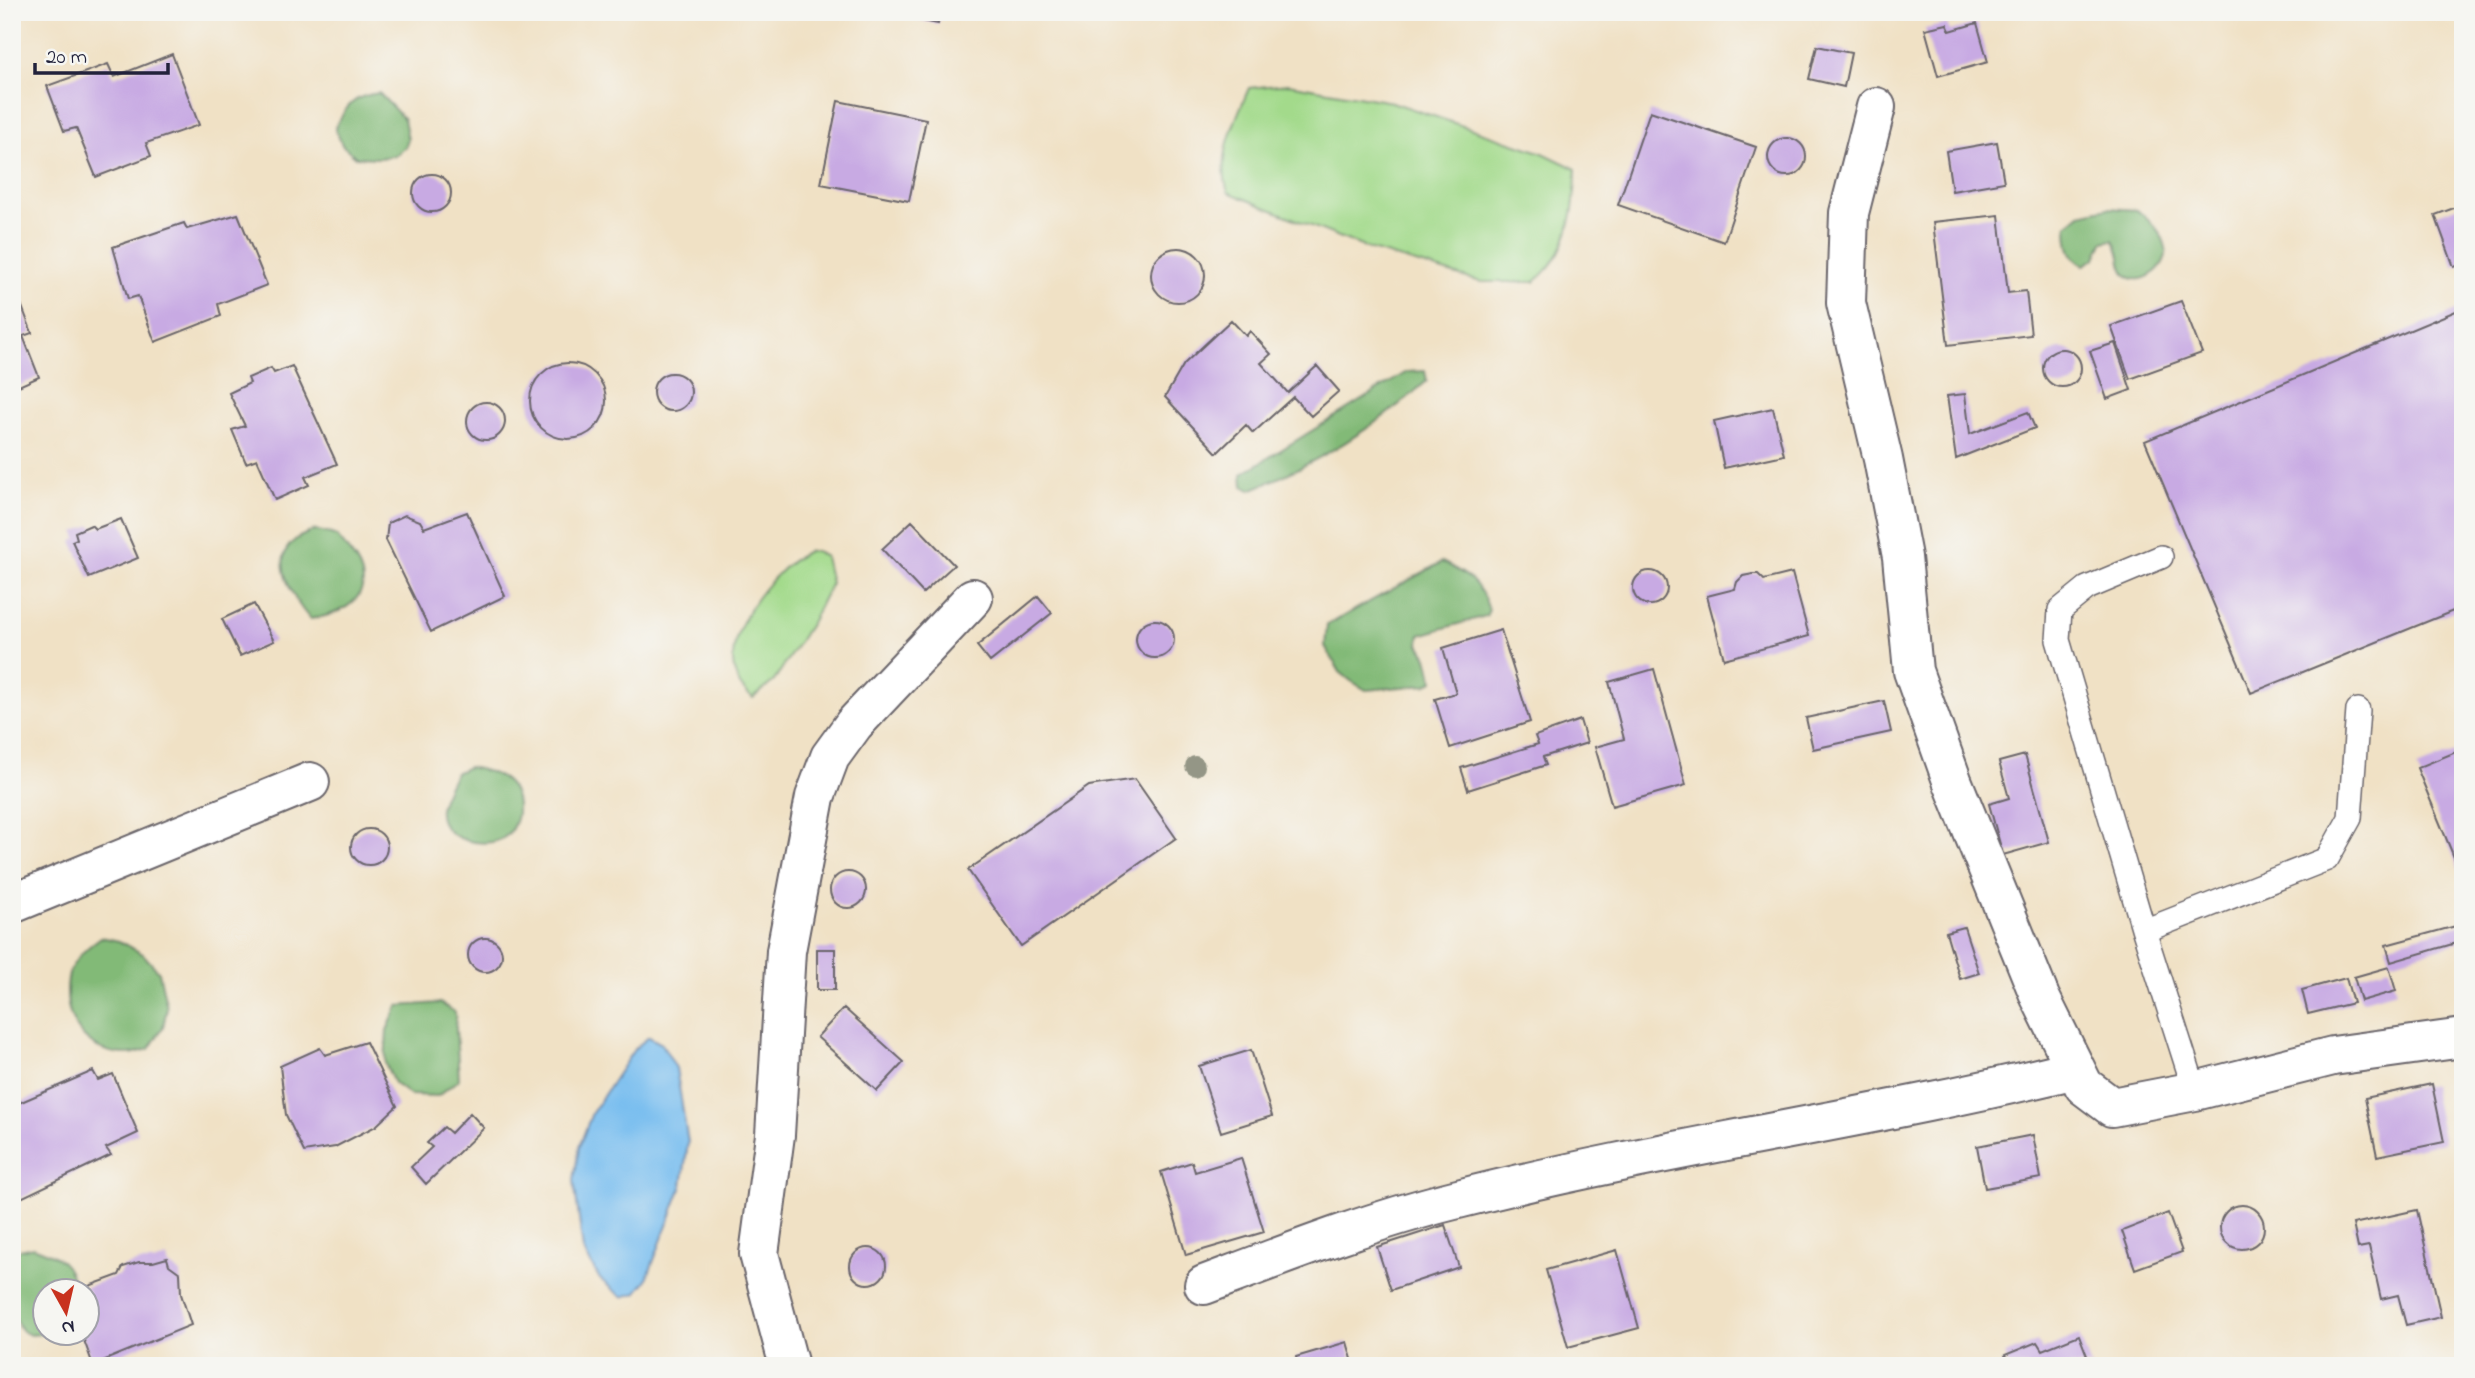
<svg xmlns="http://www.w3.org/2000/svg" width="2475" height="1378" font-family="'Indie Flower',sans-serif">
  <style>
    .green { fill: #a3da8b; stroke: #627e63; stroke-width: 2 }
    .forest { fill: #82ba77; stroke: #526e59; stroke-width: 2 }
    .water { fill: #79beef; stroke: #4e7095; stroke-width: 2 }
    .building { fill: #c8aae3 }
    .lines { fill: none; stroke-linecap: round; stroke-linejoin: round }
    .lane-casing { stroke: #6a656b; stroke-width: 26 }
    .street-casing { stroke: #6a656b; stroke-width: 42 }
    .lane { stroke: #fff; stroke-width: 23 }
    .street { stroke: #fff; stroke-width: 38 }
    .tree { fill: #949686 }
  </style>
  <rect width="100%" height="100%" fill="#f6f6f2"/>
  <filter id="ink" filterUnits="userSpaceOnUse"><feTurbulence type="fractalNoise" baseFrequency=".0143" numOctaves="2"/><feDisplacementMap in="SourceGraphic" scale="14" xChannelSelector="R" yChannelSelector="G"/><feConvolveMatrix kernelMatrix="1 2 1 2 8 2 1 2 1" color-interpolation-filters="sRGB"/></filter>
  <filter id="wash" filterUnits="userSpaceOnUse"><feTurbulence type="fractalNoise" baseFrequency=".00686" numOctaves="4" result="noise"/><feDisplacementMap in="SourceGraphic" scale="28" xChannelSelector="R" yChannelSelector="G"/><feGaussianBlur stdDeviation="1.57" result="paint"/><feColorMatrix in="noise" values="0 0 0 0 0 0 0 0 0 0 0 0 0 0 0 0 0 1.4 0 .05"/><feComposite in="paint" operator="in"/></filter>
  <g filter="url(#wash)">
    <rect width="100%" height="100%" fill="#f0e1c5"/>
    <path class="green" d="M1288,84l104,18 151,51 33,16c0,31 -5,66 -22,92 -5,7 -13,14 -19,21h-54l-110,-32 -143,-58c-12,-35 8,-73 21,-104z
      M808,551h8l9,6 6,26 -19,38 -38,60 -21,17c-54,-39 14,-126 55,-147z"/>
    <path class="forest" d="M379,93l25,26 4,21 -3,8 -9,7 -16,3 -24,-1 -14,-12 -7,-17c11,-22 18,-32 44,-35z
      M2108,208l29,2c12,10 26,22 29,38 4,18 -26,42 -40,26 -8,-8 -3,-22 -13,-34l-10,2 -7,16 -12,7c-16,-8 -17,-23 -17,-40l13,-11z
      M1425,371l2,10c-52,47 -111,83 -177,109l-7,-4 -1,-12 165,-102z
      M315,530c6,2 15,3 21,6 5,4 10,12 14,17 32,38 -2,61 -40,66 -15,-17 -42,-60 -15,-79 6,-5 14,-7 20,-10z
      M1442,562c26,13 38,20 47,48l-3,6 -66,19 -1,9 8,13 6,24 -7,4 -60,5 -15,-9 -11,-9 -15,-26 2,-21z
      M468,767c27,4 51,14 49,45 0,7 -5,19 -11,24 -17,15 -70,5 -66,-28 2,-11 10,-24 15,-35z
      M101,937l18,4 24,13 16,18 8,36 -4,19 -14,22c-7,2 -15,5 -21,5 -43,0 -66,-34 -60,-75 2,-17 19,-32 33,-42z
      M440,1003l15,9 4,67 -21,17 -28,-1 -16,-12 -9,-20 2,-33 11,-24z
      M33,1247c25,9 37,15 42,43h-29v42l8,1 -24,2 -9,-5 -9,-17 2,-62z"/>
    <path class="water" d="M649,1037l13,7 14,24 12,74 -6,44 -36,95 -10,12 -14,4 -22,-18 -17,-29 -9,-70 5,-33 13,-34 43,-65z"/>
    <g id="blocks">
      <path class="building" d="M880,12h60l-2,12z
        M1977,23l11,39 -50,14 -13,-47 22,-5 3,7z
        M1817,46l34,7 -7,34 -35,-8z
        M172,54l27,71 -53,18 5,13 -55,21 -20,-49 -12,3 -17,-45 61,-22 6,13z
        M838,101l88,18 -17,82 -88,-17z
        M1650,111l106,36 -32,95 -106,-37z
        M1768 157a19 19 0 1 1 38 0a19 19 0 1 1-38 0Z
        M1997,142l7,40 -52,9 -6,-40z
        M413 193a19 19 0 1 1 38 0a19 19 0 1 1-38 0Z
        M2462,205l1,59 -9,3 -19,-52z
        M238,214l29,71 -49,19 3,12 -66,26 -17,-46 -10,3 -15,-52 71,-24 3,6z
        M1999,215l9,78 18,-2 5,44 -83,10 -15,-123z
        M1151 275a27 27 0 1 1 54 0a27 27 0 1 1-54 0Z
        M15,288l17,45 -9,3 16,41 -27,12v-100z
        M2181,301l21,52 -72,26 -19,-53z
        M2463,308v299l-212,86 -106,-252z
        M1231,320l15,16 4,-5 21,23 -10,9 27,30 29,-27 22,25 -28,25 -18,-19 -40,36 -7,-8 -29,28 -52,-56 19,-33z
        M2115,343l16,47 -24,9 -17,-48z
        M2043 368a19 19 0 1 1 38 0a19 19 0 1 1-38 0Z
        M530 401a38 38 0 1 1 76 0a38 38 0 1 1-76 0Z
        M292,366l45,98 -32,13 4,8 -34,15 -18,-41 -11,4 -14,-33 13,-4 -16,-33 21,-10 -2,-5 23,-10 3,5z
        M653 392a19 19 0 1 1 38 0a19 19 0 1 1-38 0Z
        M1965,394l5,40 58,-22 7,16 -79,31 -9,-63z
        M467 421a19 19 0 1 1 38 0a19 19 0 1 1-38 0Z
        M1773,408l11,47 -60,13 -10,-47z
        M467,512l38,84 -74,36 -45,-92 2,-17 17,-8 15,6 4,7z
        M121,519l17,39 -49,20 -17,-37 5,-2 -2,-7 16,-7 4,4z
        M912,521l42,44 -31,28 -41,-44z
        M1633 588a17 17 0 1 1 34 0a17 17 0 1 1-34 0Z
        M1792,573l17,63 -85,23 -17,-63 28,-7 2,-7 6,-6 10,-2h5l6,6z
        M1038,596l14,17 -62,49 -13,-16z
        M254,604l20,37 -34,15 -18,-37z
        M1136 639a19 19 0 1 1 38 0a19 19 0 1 1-38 0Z
        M1501,630l29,92 -80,26 -15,-49 21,-6 -13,-45z
        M1654,669l32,116 -74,21 -17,-59 29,-8 -15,-57z
        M1884,701l7,31 -78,17 -7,-31z
        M1580,720l7,23 -44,14 3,8 -78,25 -7,-22 77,-24 -3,-8z
        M2463,749v130l-46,-111z
        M2025,755l24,87 -46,13 -14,-51 20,-6 -10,-36z
        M1135,779l41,59 -155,108 -53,-76 121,-84z
        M351 847a18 18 0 1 1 36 0a18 18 0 1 1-36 0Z
        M830 890a18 18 0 1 1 36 0a18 18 0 1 1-36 0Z
        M2463,924v17l-72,21 -5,-17z
        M1964,927l15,46 -19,6 -14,-47z
        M468 955a17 17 0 1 1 34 0a17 17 0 1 1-34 0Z
        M817,949h18v41h-18z
        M2389,967l7,24 -35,10 -7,-24z
        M2346,978l7,25 -45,11 -6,-24z
        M844,1008l60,54 -27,29 -60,-54z
        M366,1042l31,64 -21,20 -41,21 -31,5 -18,-37 -6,-49 40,-18 5,7z
        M1251,1050l21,66 -51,16 -22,-66z
        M93,1071l5,9 15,-6 25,59 -32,15 5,7 -92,44 -7,-16v-77z
        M2432,1084l12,58 -67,14 -12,-58z
        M470,1113l14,15 -58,56 -15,-17 21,-20 -5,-4 17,-16 7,6z
        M2033,1135l8,43 -56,10 -8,-42z
        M1241,1158l23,74 -78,23 -25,-83 31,-10 3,10z
        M2220 1227a22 22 0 1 1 44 0a22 22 0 1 1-44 0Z
        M2417,1210l24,107 -35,8 -8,-30 -17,4 -12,-53 -11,2 -5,-24z
        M2168,1213l14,39 -47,17 -13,-38z
        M1445,1225l14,42 -68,23 -14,-43z
        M850 1266a18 18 0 1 1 36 0a18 18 0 1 1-36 0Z
        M1617,1250l22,78 -71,19 -22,-77z
        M167,1258l2,7 11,8 1,21 10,31 -98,40 -12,-33h7v-42h-10l41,-15 4,-8 16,-5h14z
        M2079,1335l12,31h-82l-4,-11 32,-13 5,8z
        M1347,1342l7,24h-56l-2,-9z"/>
    </g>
  </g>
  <g filter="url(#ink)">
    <use href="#blocks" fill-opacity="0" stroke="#6a656b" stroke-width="2"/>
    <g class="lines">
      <defs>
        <path id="lane" d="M2161,557l-74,31 -27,22 -2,30 86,291 51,160
          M2144,931l183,-72 23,-41 8,-108"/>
        <path id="street" d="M1876,107l-27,106 -3,90 37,156 19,98 11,114 40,112 87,214 44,89 28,21 83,-16 138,-35 130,-18
          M12,904l298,-122
          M1204,1285c82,-31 166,-64 250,-85 206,-53 416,-80 621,-131
          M789,1366l-30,-112 16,-119 11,-184 29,-154 15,-40 24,-33 119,-126"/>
      </defs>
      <use href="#lane" class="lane-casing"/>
      <use href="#street" class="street-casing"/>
      <use href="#lane" class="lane"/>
      <use href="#street" class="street"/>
    </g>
    <circle class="tree" cx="1195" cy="766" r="10"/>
  </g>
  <rect width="2475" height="1378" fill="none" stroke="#f6f6f2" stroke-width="42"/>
  <g transform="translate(66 1312) rotate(172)"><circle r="33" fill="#f6f6f2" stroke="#a1a1a9" stroke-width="2"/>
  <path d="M0-5L12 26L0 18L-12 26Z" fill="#c8321e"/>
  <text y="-10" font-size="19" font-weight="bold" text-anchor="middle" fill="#22223b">N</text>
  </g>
  <path d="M35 63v10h133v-10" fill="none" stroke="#22223b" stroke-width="3.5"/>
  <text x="46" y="63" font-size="21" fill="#22223b" stroke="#f6f6f2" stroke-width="5" paint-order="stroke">20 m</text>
</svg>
